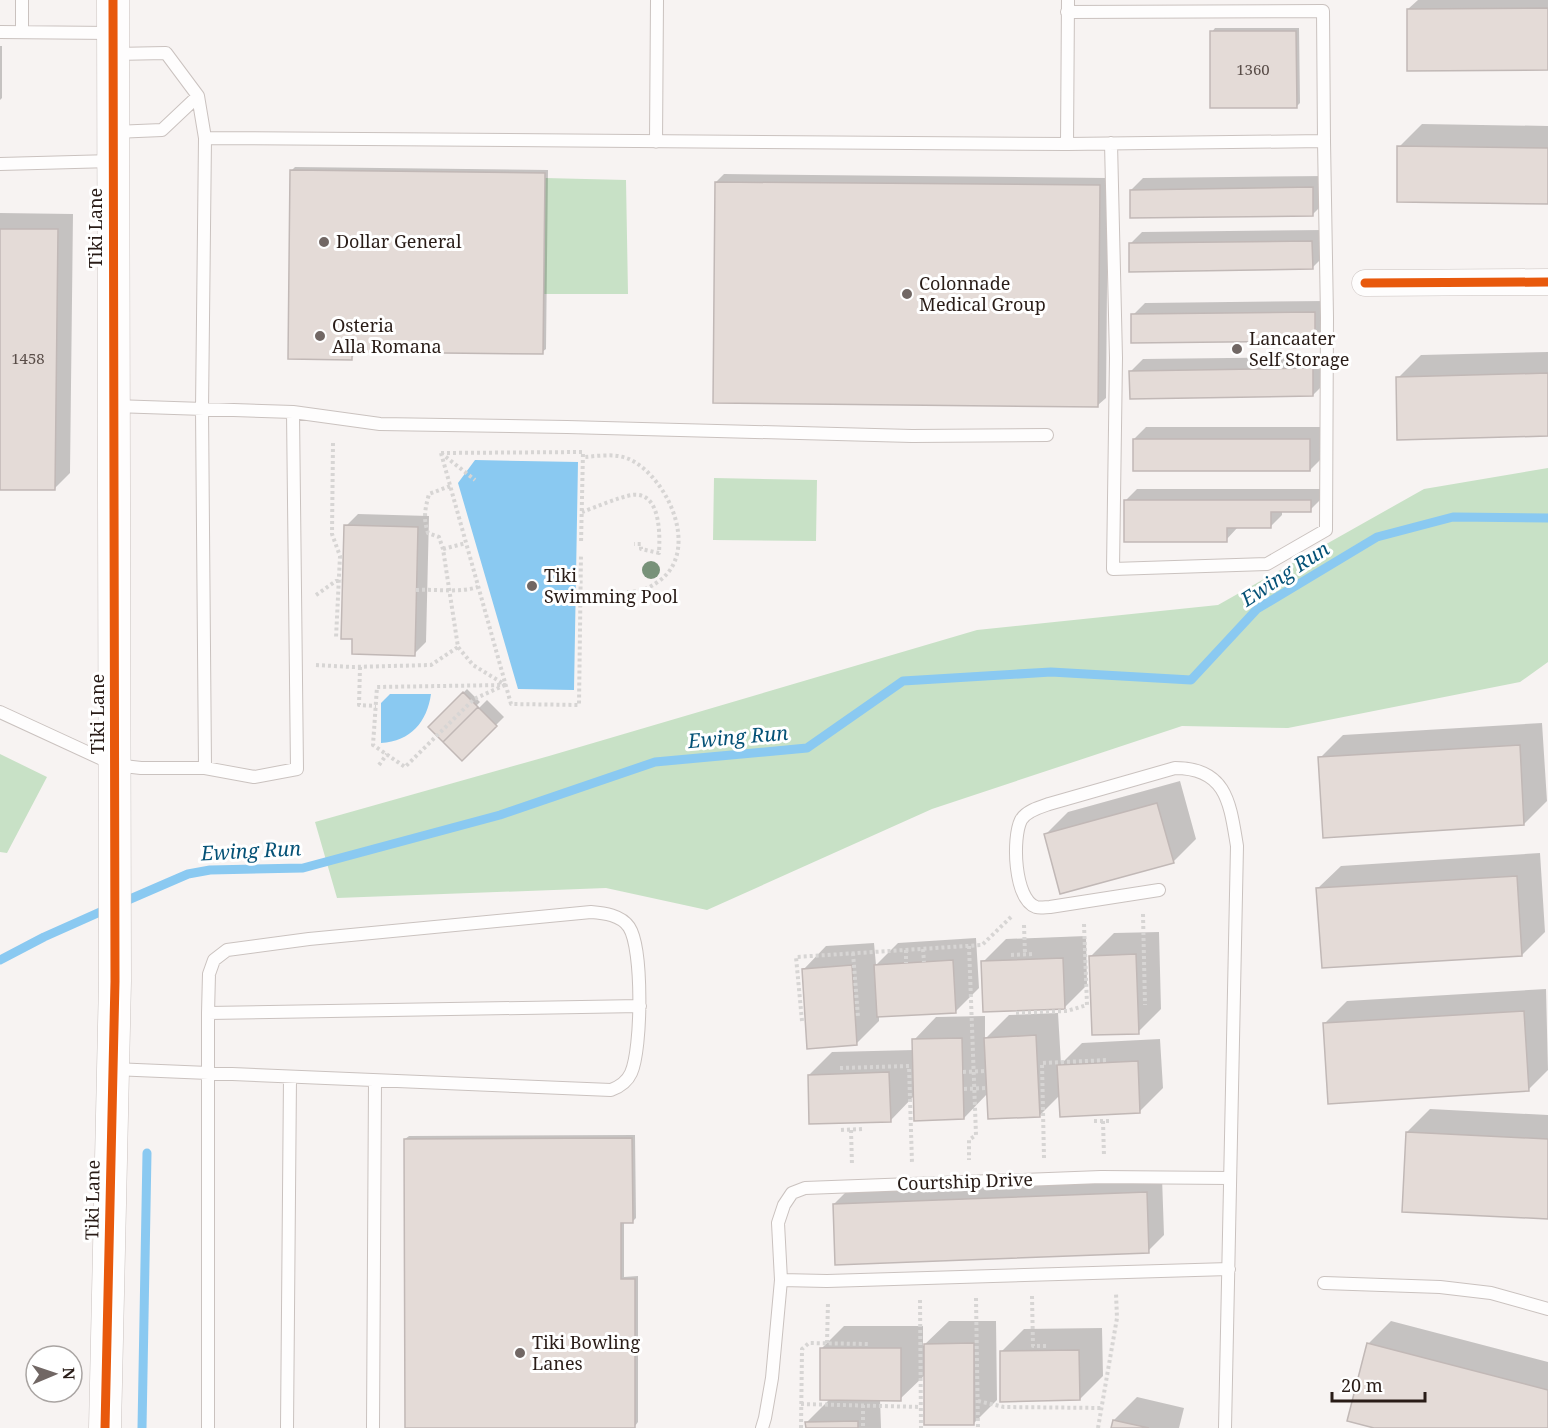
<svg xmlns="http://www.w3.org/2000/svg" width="1548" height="1428" font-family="'Noto Serif',serif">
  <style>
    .green { fill: #c8e1c6 }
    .water { fill: #8ac9f1 }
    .shadow { fill: #0003 }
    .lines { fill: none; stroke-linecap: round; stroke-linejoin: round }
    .stream { stroke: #8ac9f1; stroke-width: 9 }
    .building { fill: #e4dbd7; stroke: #c1b8b6; stroke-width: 1.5 }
    .service-casing { stroke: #cac2bf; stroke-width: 14 }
    .minor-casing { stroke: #cac2bf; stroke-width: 27 }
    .tertiary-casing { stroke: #cac2bf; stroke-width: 33 }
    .path { stroke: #d7d5d4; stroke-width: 4; stroke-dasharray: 3 3; stroke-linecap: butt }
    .service { stroke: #fefdfd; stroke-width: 12 }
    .minor { stroke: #fefdfd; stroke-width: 26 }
    .tertiary { stroke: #fefdfd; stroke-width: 32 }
    .cycleway-casing { stroke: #fff; stroke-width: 13 }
    .cycleway { stroke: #e8590c; stroke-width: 9 }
    .tree { fill: #789279 }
    .poi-dot { fill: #716764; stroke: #fff; stroke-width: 2 }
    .labels { text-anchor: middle; stroke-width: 6; stroke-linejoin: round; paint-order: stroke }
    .number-label { font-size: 15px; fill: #594d48 }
    .street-label { font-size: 18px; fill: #291c17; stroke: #fff }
    .poi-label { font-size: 18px; fill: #291c17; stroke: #fff; text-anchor: start }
    .water-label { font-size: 20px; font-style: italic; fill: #045176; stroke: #fff }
  </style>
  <rect width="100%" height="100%" fill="#f7f3f2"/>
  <path class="green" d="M545,178l81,2 2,114h-84z
    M1548,468v194l-28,20 -232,46 -106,-2 -250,83 -225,101 -101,-22 -269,10 -22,-76 234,-66 428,-126 241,-25 206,-116z
    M714,478l103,2 -1,61 -103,-1z
    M0,754l47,23 -40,76 -7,-1z"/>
  <path class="water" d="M475,460l103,2 -4,228 -56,-1 -60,-206z
    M390,694h41c-4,28 -20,47 -50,49v-40z"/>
  <path class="shadow" d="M1418,0h130v69l-140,-60z
    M1215,28h84l1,75 -4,4 -84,-75z
    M0,46h2v52l-2,2z
    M1422,124l126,2v76l-149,-55z
    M295,167l253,3 -2,179 -4,3 -187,-2v4l-3,4 -61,-187z
    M724,174l384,4 -2,220 -8,7 -382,-223z
    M1325,176v26l-12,12 -182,-24 12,-12z
    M0,213l73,1 -3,259 -16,16 -54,-1z
    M1324,230v26l-12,12 -182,-24 12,-12z
    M1326,301l1,26 -13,12 -181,-24 12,-12z
    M1548,352v83l-150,-57 23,-23z
    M1324,357l1,26 -12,12 -182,-24 12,-12z
    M1146,427h176v31l-12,12 -176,-31z
    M1137,489h185v9l-12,12 -28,1v4l-12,12h-32l-12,13 -101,-39z
    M358,514l71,2 -3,126 -12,12 -68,-128z
    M467,689l13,13 -26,26 2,3 31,-31 17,17 -42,42 -32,-32z
    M1542,723l5,78 -23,23 -204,-66 23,-23z
    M1180,781l16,58 -23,23 -128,-27 23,-23z
    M1540,853l5,79 -23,23 -204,-67 23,-22z
    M1159,932l2,77 -23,23 -47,-76 23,-23z
    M1086,936l1,49 -23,23 -81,-46 23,-23z
    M976,938l3,50 -23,23 -77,4v6l-23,23 -52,-75 22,-23 48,-3 2,22 22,-22z
    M1546,989l2,81 -20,20 -204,-66 23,-23z
    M1058,1013l3,51 21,-21 78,-4 3,49 -23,23 -79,-17 -22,22 -51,-23 -24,25 -49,-23 -24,25 -82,-45 23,-23 82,-2v-10l22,-23 49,-1v23l24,-24z
    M1430,1109l118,6v103l-141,-86z
    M635,1135l1,83 -4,4h-8v55l14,-1v146l-3,4 -10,2h-218l-2,-289 4,-3z
    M1162,1177l2,58 -16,16 -314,-47 16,-16z
    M949,1321h47l1,79 -23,23 -48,-49 -26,25h-20l1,29h-74v-6l23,-23 -9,-50 23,-23h79v20z
    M1391,1321l157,41v66h-169l-11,-84z
    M1102,1328l1,48 -23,23 -79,-47 23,-23z
    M1137,1397l47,11 -5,20h-66l1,-8z"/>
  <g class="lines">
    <path class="stream" d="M121,903l67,-29 22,-4 93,-2 197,-53 155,-53 152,-14 96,-67 148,-9 140,8 66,-71 120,-72 76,-20 95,1
      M0,960l44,-23 65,-29
      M142,1428l5,-275"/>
  </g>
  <path class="building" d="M1548,8v62l-141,1v-62z
    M1210,31h86l1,77h-87z
    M1397,146l151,2v56l-151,-2z
    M290,170l255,3 -2,181 -191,-2v8l-64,-1z
    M715,182l385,3 -2,222 -385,-4z
    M1313,187v29l-183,2v-28z
    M0,229h58l-3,261h-55z
    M1312,241l1,28 -184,3v-29z
    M1315,312v29l-184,2v-29z
    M1313,368v28l-183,3 -1,-28z
    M1548,373v63l-151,4 -1,-63z
    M1133,439h177v32h-177z
    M1124,500h187v12h-40v16h-44v14h-103z
    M344,525l74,2 -3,129 -63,-2v-15h-11z
    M463,692l15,15 -35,35 -15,-15z
    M478,707l19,19 -35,35 -19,-19z
    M1520,745l4,80 -201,13 -5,-81z
    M1157,803l17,60 -114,31 -16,-60z
    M1517,876l5,80 -200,12 -6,-80z
    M1136,954l3,80 -47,1 -3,-79z
    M1063,958l2,51 -82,3 -2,-51z
    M953,960l3,53 -79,4 -3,-52z
    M852,965l5,80 -50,4 -5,-80z
    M1524,1011l5,80 -201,13 -5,-81z
    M1036,1035l4,82 -52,2 -4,-81z
    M962,1038l2,81 -50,2 -2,-82z
    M1138,1061l2,52 -80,4 -3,-52z
    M889,1072l2,50 -82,2 -1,-49z
    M1406,1132l142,7v80l-146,-7z
    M632,1138l1,85h-12v56h14v149h-230l-1,-289z
    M1147,1192l2,61 -314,12 -2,-61z
    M974,1343v82h-50v-81z
    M1367,1343l181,47v38h-174l-27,-7z
    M820,1348h81v53l-81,-1z
    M1079,1350l1,50 -80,2v-51z
    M1113,1420l36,8h-38z
    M858,1421v7h-52l-1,-6z"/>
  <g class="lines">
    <defs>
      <path id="service" d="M22,0v31
        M0,32l112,1
        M114,54l52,-1 32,43 7,42
        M114,132l48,-2 36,-34
        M656,142l1,-142
        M1111,143l5,215 -3,211 154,-5 59,-34 1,-213 -3,-176
        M1067,144l257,-3 -1,-130 -256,1
        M0,164l112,-3
        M114,406l179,6 87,12 187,3 345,9 135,-1
        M0,712l115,53 26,3h64l49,9 43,-8 -4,-357
        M205,768l-3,-359 3,-271 862,6 1,-144
        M1159,890l-109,17c-4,0 -10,1 -14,0 -22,-8 -24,-69 -15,-87 5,-9 19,-13 28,-16l126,-36c52,0 55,36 62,78l-12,582
        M208,1013l432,-7
        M113,1069c166,8 332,15 498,21 8,-3 16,-8 20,-17 11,-24 12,-125 -2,-146 -8,-12 -25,-14 -38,-15l-282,27 -82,11 -13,10 -5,14 -1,39v415
        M781,1280l46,1 402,-12
        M1324,1283l116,4 51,6 57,16
        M287,1428l3,-351
        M373,1428l2,-347
        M762,1428l3,-10 7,-40 9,-98 -3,-57 6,-18 8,-12 13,-5 296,-11 129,1"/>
      <path id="minor" d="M1365,283l183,-1"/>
      <path id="tertiary" d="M105,1428l10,-447 -2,-981"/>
    </defs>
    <use href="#service" class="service-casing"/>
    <use href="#minor" class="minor-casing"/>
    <use href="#tertiary" class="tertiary-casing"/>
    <path class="path" d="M333,443l-1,91 8,22 -4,82
      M441,453l70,251 68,1 2,-151
      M441,453l142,-1 -2,92
      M441,453l34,27
      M450,486l-21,8c-4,15 -6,24 -1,39l11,4 4,12 15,98 15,18 31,19
      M582,512c14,-5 37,-15 50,-17 29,-4 28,40 27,58l-18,-4v-5h-7
      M443,549l23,-6
      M416,590c21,-1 43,3 62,-3
      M316,595l20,-14h6
      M580,601c9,-3 18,-6 27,-7 21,-4 32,2 52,-13 42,-30 9,-104 -30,-122 -14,-6 -31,-3 -45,-2
      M316,665l36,2 79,-2 27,-18
      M360,667l-1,38 17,1
      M505,685l-31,14 -69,68 -32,-22 4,-58z
      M379,765l8,-11
      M1143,914l2,91
      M1024,925l1,29
      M969,946l7,189 -7,5v20
      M923,949l1,13
      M906,950v13
      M853,953l5,64
      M1011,955l21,-1
      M1016,1013l51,-2 20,-6 -3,-81
      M802,1021l-6,-64 186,-12 30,-29
      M840,1068l69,-2 3,97
      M963,1072l23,-1
      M964,1089l23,-1
      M1094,1121h16
      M1103,1121l1,35
      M841,1130l21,-1
      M851,1130l1,35
      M1044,1158l-2,-95 66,-3
      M1032,1296l1,50h16
      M976,1298l2,130
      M920,1300l1,128
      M827,1343l1,-41
      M978,1401l26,6 97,1
      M801,1404l120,3
      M863,1405v23
      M801,1428l1,-79 7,-6 60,1
      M1098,1428l19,-110 -1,-25"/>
    <use href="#service" class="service"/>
    <use href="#minor" class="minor"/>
    <use href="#tertiary" class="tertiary"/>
    <defs>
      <path id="cycleway" d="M1365,283l183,-1
        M105,1428l10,-447 -2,-981"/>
    </defs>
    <use href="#cycleway" class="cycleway-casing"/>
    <use href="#cycleway" class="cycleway"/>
  </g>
  <circle class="tree" cx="651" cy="570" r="9"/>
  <g class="poi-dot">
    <circle cx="324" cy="242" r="6"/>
    <circle cx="907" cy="294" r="6"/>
    <circle cx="320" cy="336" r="6"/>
    <circle cx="1237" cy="349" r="6"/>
    <circle cx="532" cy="586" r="6"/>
    <circle cx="520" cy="1353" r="6"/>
  </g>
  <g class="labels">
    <g class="number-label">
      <text x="1253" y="75">1360</text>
      <text x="28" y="364">1458</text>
    </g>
    <g class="street-label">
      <text transform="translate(96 228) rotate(-90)" y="6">Tiki Lane</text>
      <text transform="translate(98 714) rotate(-90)" y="6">Tiki Lane</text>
      <text transform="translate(965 1182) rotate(-2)" y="6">Courtship Drive</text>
      <text transform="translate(93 1200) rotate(-89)" y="6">Tiki Lane</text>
    </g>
    <g class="poi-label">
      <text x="336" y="248">Dollar General</text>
      <text x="919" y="290">Colonnade<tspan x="919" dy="21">Medical Group</tspan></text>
      <text x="332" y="332">Osteria<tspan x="332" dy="21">Alla Romana</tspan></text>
      <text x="1249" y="345">Lancaater<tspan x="1249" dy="21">Self Storage</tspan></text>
      <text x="544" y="582">Tiki<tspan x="544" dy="21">Swimming Pool</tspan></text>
      <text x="532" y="1349">Tiki Bowling<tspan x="532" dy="21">Lanes</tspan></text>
    </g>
    <g class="water-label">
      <text transform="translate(1285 574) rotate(-33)" y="7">Ewing Run</text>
      <text transform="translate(738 737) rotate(-5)" y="7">Ewing Run</text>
      <text transform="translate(251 851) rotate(-3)" y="7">Ewing Run</text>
    </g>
  </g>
  <g transform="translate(54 1374) rotate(88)"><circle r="28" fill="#ffffff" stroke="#a9a4a2" stroke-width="1.5"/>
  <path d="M0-4.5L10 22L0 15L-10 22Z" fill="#716764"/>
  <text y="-9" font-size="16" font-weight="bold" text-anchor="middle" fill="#291c17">N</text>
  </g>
  <path d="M1332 1392v9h93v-9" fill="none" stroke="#291c17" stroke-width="3"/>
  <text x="1341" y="1392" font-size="18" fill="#291c17" stroke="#ffffff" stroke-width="4.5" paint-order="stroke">20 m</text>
</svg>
